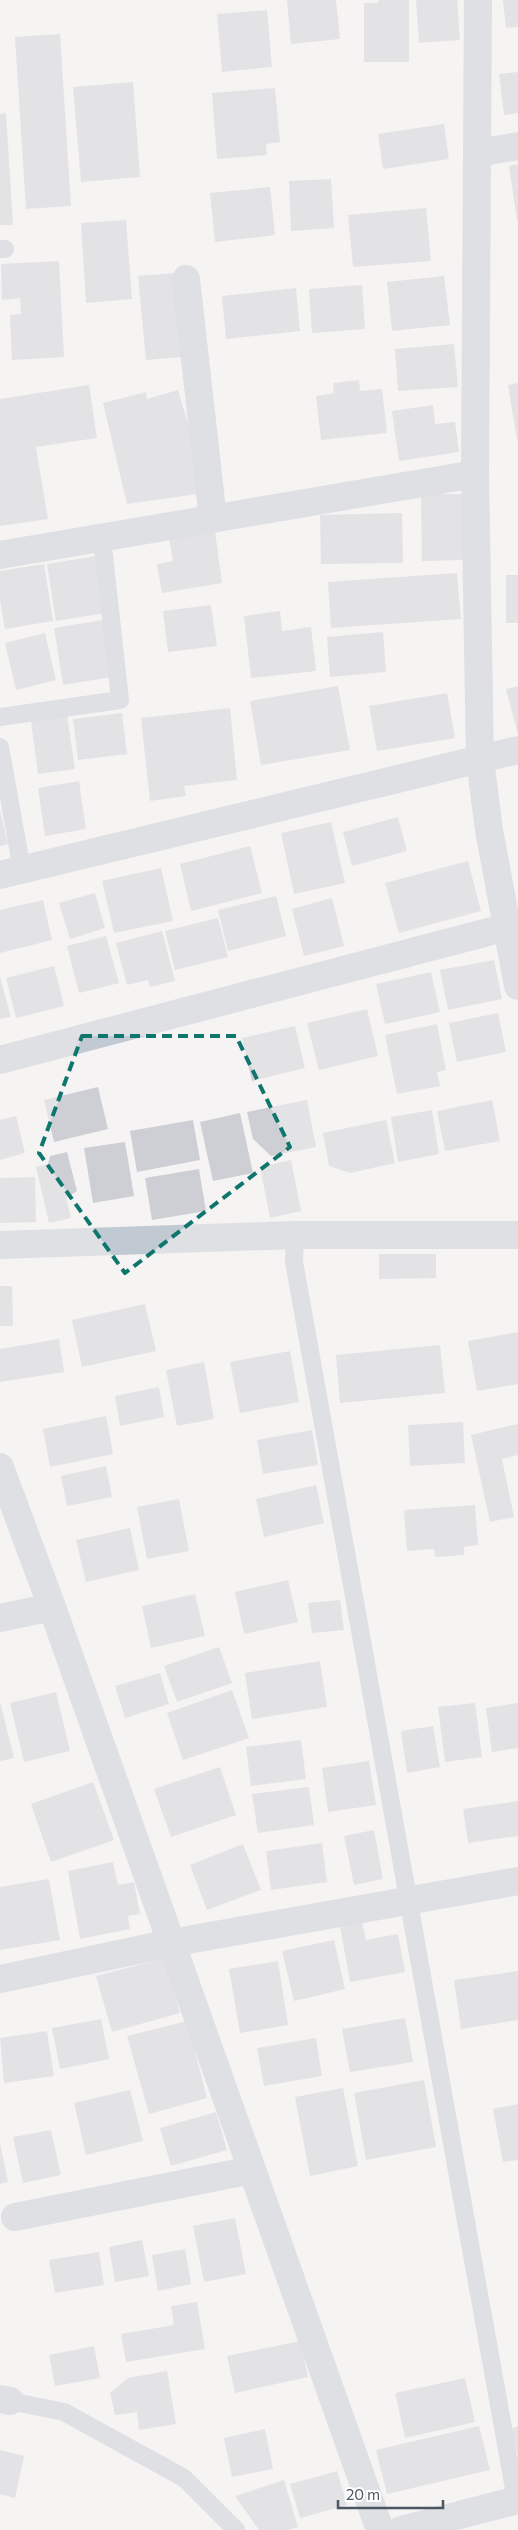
<svg xmlns="http://www.w3.org/2000/svg" width="518" height="2530" font-family="Commissioner,sans-serif">
  <style>
    .building { fill: #cdcfd5 }
    .lines { fill: none; stroke-linecap: round; stroke-linejoin: round }
    .service { stroke: #c1cad2; stroke-width: 18 }
    .minor { stroke: #c1cad2; stroke-width: 28 }
    .tertiary { stroke: #c1cad2; stroke-width: 28 }
    .marked { fill: none; stroke: #0f766e; stroke-width: 4; stroke-dasharray: 10 6; stroke-linejoin: round }
  </style>
  <rect width="100%" height="100%" fill="#f5f3f3"/>
  <path class="building" d="M287,0h49l4,39 -49,5z
    M378,0h31v62h-45v-59h14z
    M416,0h41l3,40 -41,3z
    M503,0h15v27l-12,1z
    M267,10l5,57 -50,5 -5,-58z
    M60,34l11,172 -45,3 -11,-172z
    M518,72v41l-14,2 -5,-41z
    M133,82l7,95 -59,5 -8,-95z
    M275,88l5,54 -14,2 1,11 -50,4 -5,-66z
    M6,113l7,112h-13v-111z
    M444,124l5,35 -66,10 -5,-35z
    M518,164v57h-1l-8,-55z
    M331,179l3,49 -43,3 -2,-50z
    M270,187l5,48 -60,7 -5,-49z
    M426,208l5,53 -78,6 -5,-52z
    M126,220l6,79 -46,4 -5,-80z
    M59,261l5,96 -52,3 -2,-45 11,-1 -1,-16 -18,2 -1,-36z
    M175,273l7,84 -36,3 -8,-84z
    M444,276l6,49 -58,6 -5,-49z
    M362,285l3,44 -53,4 -3,-44z
    M296,288l4,43 -74,8 -4,-43z
    M454,344l4,43 -60,4 -3,-42z
    M359,380l1,11 22,-2 5,44 -66,7 -5,-44 18,-3 -1,-10z
    M518,383v57h-1l-9,-55z
    M89,385l8,53 -61,9 12,72 -48,7v-127z
    M178,390l17,57 3,47 -71,10 -24,-101 43,-11 1,7z
    M433,405l2,19 20,-2 4,30 -60,9 -7,-50z
    M421,494h43l1,66 -43,1z
    M402,513l1,50 -82,1 -1,-49z
    M215,531l7,52 -60,10 -5,-29 16,-3 -4,-23z
    M96,556l9,57 -49,8 -9,-57z
    M44,564l9,57 -48,8 -5,-28v-30z
    M457,573l4,46 -130,9 -3,-46z
    M506,575h12v48h-12z
    M211,605l6,41 -49,6 -5,-41z
    M280,611l2,20 29,-4 5,44 -65,7 -7,-62z
    M102,620l10,57 -49,8 -9,-57z
    M383,632l3,40 -56,5 -3,-40z
    M45,633l11,47 -40,10 -11,-47z
    M338,686l12,64 -89,15 -11,-64z
    M518,686v45h-1l-11,-42z
    M447,693l8,45 -78,13 -8,-45z
    M230,708l7,72 -53,6 2,10 -36,5 -9,-83z
    M122,713l5,41 -49,6 -5,-41z
    M67,715l8,54 -37,5 -7,-53z
    M79,781l7,48 -41,7 -7,-48z
    M0,810l8,34 -8,2z
    M398,817l9,34 -55,15 -9,-34z
    M331,822l14,61 -51,11 -13,-61z
    M250,846l12,47 -71,18 -11,-47z
    M468,861l13,50 -82,22 -14,-50z
    M161,868l12,53 -59,12 -12,-52z
    M95,893l10,35 -35,11 -11,-36z
    M276,896l10,40 -58,15 -10,-41z
    M332,898l12,48 -40,10 -12,-47z
    M43,900l9,40 -52,13v-43z
    M218,918l10,39 -53,13 -10,-39z
    M162,931l13,50 -25,6 -2,-7 -21,5 -11,-42z
    M106,936l13,47 -40,10 -12,-47z
    M494,960l8,39 -54,11 -8,-40z
    M54,966l10,40 -48,12 -10,-40z
    M431,972l9,40 -55,12 -9,-40z
    M0,977l11,40 -11,2z
    M367,1009l11,47 -59,14 -12,-47z
    M498,1013l8,39 -49,10 -8,-39z
    M437,1024l9,46 -9,2 3,14 -43,8 -12,-59z
    M295,1026l10,42 -53,13 -10,-43z
    M98,1087l10,42 -54,13 -10,-42z
    M307,1100l9,47 -45,9 -18,-17 -6,-27z
    M492,1100l8,41 -55,10 -8,-40z
    M432,1110l7,44 -41,8 -7,-45z
    M240,1113l13,60 -40,8 -13,-59z
    M16,1116l9,37 -25,7v-40z
    M193,1120l7,40 -63,12 -7,-41z
    M386,1120l9,43 -45,10 -21,-7 -6,-33z
    M125,1142l9,54 -41,7 -9,-55z
    M67,1152l10,39 -11,7 5,20 -22,5 -13,-56 12,-3 2,-8z
    M291,1160l10,51 -31,7 -10,-51z
    M199,1169l7,42 -54,9 -7,-42z
    M35,1177l1,45 -36,1v-45z
    M379,1254h57v24l-57,1z
    M0,1286h12l1,40h-13z
    M145,1304l11,47 -74,16 -10,-47z
    M518,1332v52l-41,7 -9,-50z
    M59,1339l5,33 -64,10v-33z
    M440,1345l5,48 -105,10 -4,-48z
    M290,1351l9,51 -59,11 -10,-51z
    M204,1362l10,57 -37,7 -11,-56z
    M159,1387l5,30 -44,9 -5,-30z
    M106,1416l7,38 -63,13 -7,-38z
    M463,1422l2,41 -55,3 -2,-41z
    M518,1424v31l-16,4 12,58 -24,5 -19,-87z
    M312,1430l6,35 -55,9 -6,-34z
    M106,1466l6,31 -45,9 -6,-30z
    M316,1485l8,38 -60,14 -8,-38z
    M179,1499l10,52 -42,8 -10,-52z
    M475,1505l3,40 -14,2v8l-29,2 -1,-8 -27,2 -3,-41z
    M130,1528l9,42 -53,12 -10,-42z
    M288,1580l10,42 -54,12 -9,-42z
    M195,1594l10,42 -54,12 -9,-42z
    M340,1600l4,30 -32,3 -4,-30z
    M219,1647l13,36 -55,19 -13,-36z
    M320,1661l7,46 -75,12 -7,-46z
    M160,1673l9,31 -44,14 -10,-32z
    M232,1690l17,48 -66,22 -16,-47z
    M56,1692l14,59 -46,11 -14,-59z
    M0,1702l14,56 -14,3z
    M475,1703l7,54 -37,5 -7,-55z
    M518,1703v45l-26,4 -6,-44z
    M433,1726l7,41 -33,6 -6,-42z
    M301,1740l5,39 -55,7 -5,-39z
    M369,1761l7,44 -48,7 -6,-44z
    M220,1767l16,48 -65,22 -17,-48z
    M93,1782l21,58 -63,22 -20,-58z
    M309,1787l5,38 -56,8 -6,-39z
    M518,1801v35l-50,7 -5,-34z
    M374,1830l9,49 -29,6 -10,-49z
    M322,1843l5,39 -56,8 -5,-39z
    M243,1844l18,46 -54,20 -17,-45z
    M113,1862l5,23 16,-3 6,32 -12,2 2,13 -50,10 -12,-68z
    M49,1879l11,61 -60,10v-63z
    M362,1922l4,18 32,-6 7,38 -55,10 -10,-56z
    M334,1940l11,49 -51,12 -12,-50z
    M165,1958l15,55 -68,19 -16,-56z
    M278,1961l10,64 -48,8 -11,-64z
    M518,1971v49l-57,9 -7,-49z
    M405,2018l8,44 -63,10 -8,-43z
    M101,2019l8,40 -49,10 -8,-41z
    M187,2021l20,77 -58,16 -22,-78z
    M47,2031l7,45 -50,7 -4,-45z
    M316,2038l6,38 -58,10 -7,-38z
    M424,2080l12,67 -70,13 -12,-67z
    M343,2088l15,78 -48,10 -15,-79z
    M130,2090l13,51 -57,14 -12,-52z
    M518,2104v56l-15,2 -10,-53z
    M216,2112l11,38 -56,16 -11,-38z
    M51,2130l10,45 -38,8 -10,-46z
    M0,2143l8,39 -8,2z
    M235,2218l11,56 -42,8 -11,-56z
    M142,2240l7,36 -34,6 -6,-35z
    M185,2249l6,35 -33,7 -6,-36z
    M99,2252l5,33 -49,8 -6,-33z
    M197,2302l8,47 -79,13 -5,-28 53,-9 -3,-19z
    M300,2341l8,36 -73,16 -8,-37z
    M94,2346l6,32 -45,8 -6,-31z
    M167,2371l9,53 -37,6 -2,-18 -22,3 -5,-22 18,-15z
    M465,2378l10,44 -70,16 -10,-45z
    M479,2426l11,44 -103,24 -11,-44z
    M518,2426v27h-1l-5,-25z
    M265,2429l8,40 -41,8 -8,-39z
    M0,2450l24,6 -9,42 -15,-4z
    M337,2471l10,34 -47,13 -10,-34z
    M284,2480l14,47 -10,3h-29l-24,-34z"/>
  <g class="lines">
    <path class="service" d="M0,249h5
      M0,717l120,-17 -18,-162
      M0,747l22,123
      M295,1235l-1,27 222,1238
      M10,2401l54,11 120,66 52,52"/>
    <path class="minor" d="M478,0l-3,474 5,286 9,70 29,156
      M478,153l40,-7
      M186,279l27,240
      M0,555l475,-81
      M0,875l518,-125
      M0,1060l507,-133
      M0,1467l52,140 328,923
      M0,1618l52,-11
      M0,1979l171,-36 347,-62
      M15,2217l237,-47
      M0,2399l10,2"/>
    <path class="tertiary" d="M0,1245l295,-10h223
      M401,2530l117,-30"/>
  </g>
  <path d="M0 0H518V2530H0ZM82,1036h154l54,111 -165,126 -86,-120z" fill="#f5f3f3" fill-opacity=".55" fill-rule="evenodd"/>
  <path class="marked" d="M82,1036h154l54,111 -165,126 -86,-120z"/>
  <path d="M338 2500v8h105v-8" fill="none" stroke="#4a5661" stroke-width="2.5"/>
  <text x="346" y="2500" font-size="15" fill="#4a5661" stroke="#ffffff" stroke-width="4" paint-order="stroke">20 m</text>
</svg>
